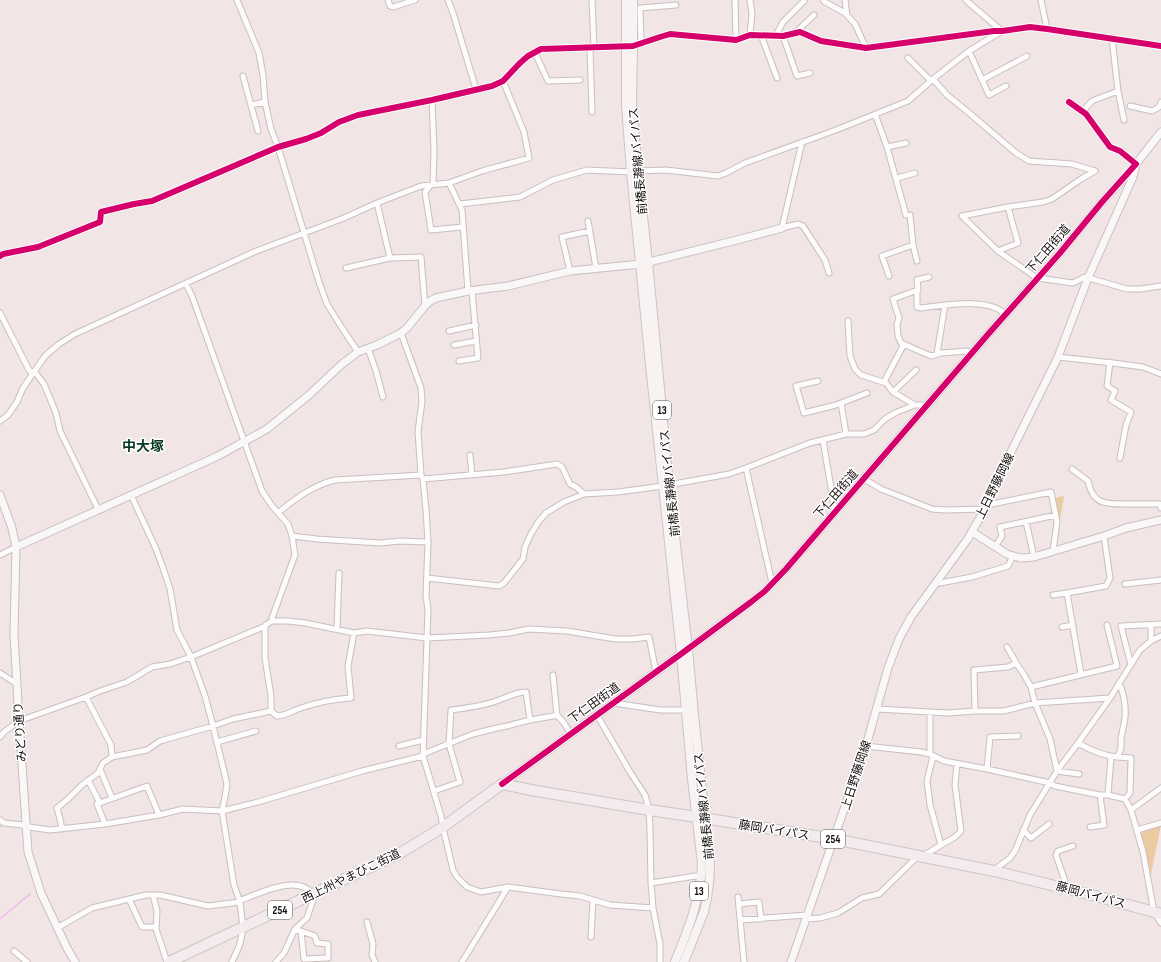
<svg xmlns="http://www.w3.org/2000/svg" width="1161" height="962" font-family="'Sofia Sans Condensed','Noto Sans JP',sans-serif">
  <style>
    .green { fill: #eccba3 }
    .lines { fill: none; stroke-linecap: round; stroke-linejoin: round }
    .stream { stroke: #eebaf0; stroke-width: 1.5 }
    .street-casing { stroke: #c9bfbf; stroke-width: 7 }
    .secondary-casing { stroke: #c9bfbf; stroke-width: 9 }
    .primary-casing { stroke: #cbc5c5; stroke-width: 10 }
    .highway-casing { stroke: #cbc5c5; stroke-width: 12 }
    .street { stroke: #fdfbfb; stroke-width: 5 }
    .secondary { stroke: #faf7f8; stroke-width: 7 }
    .primary { stroke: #f8f2f3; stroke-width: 8 }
    .highway { stroke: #f4ebee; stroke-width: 10 }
    .cycleway-casing { stroke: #fff; stroke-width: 8 }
    .cycleway { stroke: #d6006c; stroke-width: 6 }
    .labels { text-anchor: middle; stroke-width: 3; stroke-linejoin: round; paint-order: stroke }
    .shield { fill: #fff; stroke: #5a5555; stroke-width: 1 }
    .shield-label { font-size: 11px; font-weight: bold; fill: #140c0c }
    .street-label { font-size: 12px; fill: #140c0c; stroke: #fff }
    .quarter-label { font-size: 14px; font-weight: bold; fill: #093724; stroke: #fff }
  </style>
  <rect width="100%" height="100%" fill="#f1e5e5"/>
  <path class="green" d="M1064,496l-4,24 -5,-22z
    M1161,825l-11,54 -9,-45 2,-3z"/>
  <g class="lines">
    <path class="stream" d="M0,827l1,-1
      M0,919l30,-25"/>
    <defs>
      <path id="street" d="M237,0l22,53 4,22 2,27 6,27 7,18 41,135 8,22 15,24 16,24
        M388,0l2,6 3,1 22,-7
        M448,0l5,13 23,76
        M592,0l2,48
        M735,0l1,40
        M823,0l2,2 20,11 10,11 11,24
        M845,0l2,15
        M966,0l3,3 33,28
        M1041,0l6,29
        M795,33l19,-18
        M750,35l2,-22 -2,-13
        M761,35l16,43
        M776,35l7,-13 21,-21
        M783,36l14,40 13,-3
        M1112,38l6,53 6,29
        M641,44l-1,-36 36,-3
        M590,48l2,64
        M969,51l20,44 17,-9
        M535,53l13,28 32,-1
        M908,58l23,23
        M243,76l15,55
        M933,79l14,16 21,17 48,41 13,8 43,3 23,7
        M982,80l45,-24
        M432,100l2,50 -1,35
        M1069,102l17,12 24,33 10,4 16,13
        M251,105l14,-3
        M1130,106l22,5 7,-4 2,-5
        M1083,111l9,-10 26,-10
        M875,114l12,33 19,68
        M802,142l-20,86 16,-4 5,2 22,34 4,13
        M887,147l19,-4
        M638,171l28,-1 52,6 8,-3 19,-10 91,-33 72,-29 25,-22 36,-28 33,-20
        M897,178l18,-5
        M449,183l33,-12 47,-13 -5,-26 -21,-51
        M430,186l-5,6 6,38 32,-3
        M377,203l13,55 31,-1 4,49
        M460,204l60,-7 33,-17 34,-10 44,2
        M910,215l3,30 4,16
        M962,216l36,35 39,27 36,5 12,-6 42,12h13l21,-3
        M962,216l46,-9 35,-5 9,-3 29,-20 14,-8
        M588,221l8,47
        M998,251l20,-8 -10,-36
        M0,256l3,-2 35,-7 62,-25 1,-10 33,-8 18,-3 126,-54 28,-8 15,-6 18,-11 19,-7 74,-15 60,-14 11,-5 17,-18 8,-7 13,-7 92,-3 27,-9 10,-3 66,6 14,-5 33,1 17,-4 21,9 45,7 128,-17h8l28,-4 17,2 114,17
        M346,268l44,-10
        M570,271l-8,-34 28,-6
        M889,276l-7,-20 31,-11
        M929,277l-12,3 1,10 -25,9 6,19 -2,6 1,12 3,7 30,13 10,-3 26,-2 4,3
        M186,284l6,12 70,195 10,15 16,18 4,12 3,19 -23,63v3
        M917,290v17l3,1c22,-2 69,-12 86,7
        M0,313l29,57 2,2 3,-1 10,13 12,29 4,18 38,78
        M848,321l2,35 5,13 6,6 25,8 7,9 22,13
        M449,331l27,-6
        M401,333l20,55 1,13 -4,31 3,43 2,4 3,31 2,32 -2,54 2,13 -5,147 18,60 3,16 9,38 4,7 10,10 14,5 27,-5 53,7 19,2 30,9 43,3
        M454,345l22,-4
        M368,348l8,23 7,26
        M937,354l8,-49
        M1058,357l55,6 30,4 18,7
        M459,361l19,-3 -6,-67
        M1110,362l-3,24 8,5 -4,9 20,12 -5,13 -6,33
        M818,381l-22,5 8,27 32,-8 31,-12
        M884,382l20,-38
        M893,392l23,-22
        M841,403l5,31
        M0,421l8,-6 9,-13 6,-14 22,-32 14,-12 16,-10 179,-82 90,-34 33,-15 44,-17 28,-3 13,27 6,81
        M823,440l12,72
        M470,455l2,20
        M746,468l26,115
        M1072,469l16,12c5,25 19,23 41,23 10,0 21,0 31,0l1,4
        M423,479l81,-7 53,-8 5,3 8,17 6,3 8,7
        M864,479l17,10 51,20 13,1 40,-1
        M131,495l25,54 7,19 7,21 7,41 14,27 14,39 8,30 14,58 -2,13 -3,14 12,74 6,17 3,26 -3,16 -8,18
        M987,505l64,-13 6,30 -4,29
        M279,512c17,-14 35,-27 56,-32l86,-5
        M1026,522l8,35
        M292,536l25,3 63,4 20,-2 28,1
        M995,547l7,-11 -2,-9 56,-12
        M0,555l16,-8
        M427,578l72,8 5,-3 19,-24 2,-12 6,-13 8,-13 7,-8 18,-11 20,-8 34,-2 45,-6 66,-12 17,-6 64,-25 36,-9h18l10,-4 11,-11 12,-7 18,-7h13
        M937,581l3,2 32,-6 36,-11 5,-10
        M1125,584l36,-4
        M1053,595l14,-2
        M265,625v33l6,38v15
        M1151,625v16
        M1062,627l11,-2
        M337,629l2,-56
        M1007,647l11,19 5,7 8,14 4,16 15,36 7,32 22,3
        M1131,665l-10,-39 40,-2
        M0,673l17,11
        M1081,674l-14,-81 39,-7 4,-8 -6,-42
        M553,675l4,40
        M1031,687l86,-21 -10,-41
        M614,703l46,7h26
        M877,709l71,4 27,-2h29l31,-8 75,-5
        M975,711l-1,-41 34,-3 8,-4
        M930,713v41
        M597,715l33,57 15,23 4,15 1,19 1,54 2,25 7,36v18
        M0,737l4,-5 15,-11 67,-24 14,-6 27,-9 25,-15 18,-3 21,-7 70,-29 11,-7h16l17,2 49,10 13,-2 60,7 62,-3 21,-2 18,-4 39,2 48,8h18l16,-2 7,35
        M217,742l39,-11
        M1078,743c12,7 25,13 39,14 5,-8 4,-9 4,-18 1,-7 3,-14 4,-22 1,-12 -1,-23 -6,-34
        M399,746l24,-6
        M866,746l55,6 9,2 14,7 43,8 63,14 5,3 45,9h8l17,4 6,11 12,42 11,60 7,11
        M423,754l50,-20 24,-6 10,-2 23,-6 23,-4 4,-1 7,8 7,11
        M933,756l-6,25 3,24 11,40 14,-8 6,-6 -6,-46 2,-21
        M112,757l35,-7 13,-9 53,-15 20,-7 38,-8 6,5c7,0 14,-4 21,-7 17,-6 34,-10 53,-11l-3,-32 6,-33
        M1117,757l14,1 -1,35 -5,6
        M100,769l12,29
        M987,769l3,-32 28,-1
        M88,780l12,23
        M434,791l26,-9 -11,-38 2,-34c16,-2 33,-4 48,-10 9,-3 17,-8 27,-8l4,28
        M1108,795l3,-38
        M1131,810l30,-22
        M0,820l4,3 19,2 6,2 21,3 55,-6 54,-9 24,-6 39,2 36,-9 104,-31 61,-15
        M105,824l-8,-20 50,-18 12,29
        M1090,827l14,-2 -4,-30
        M62,829l-2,-10 -3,-11 11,-9 14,-14 16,-12 5,-10 9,-6 -1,-12 -25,-48
        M1023,830l8,8 18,-14
        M1137,830l24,-7
        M923,856l18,-11
        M994,870l16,-12 5,-7 15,-36 27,-44 21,-28 32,-45 30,-48 11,-9 10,-5
        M651,883l51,-8
        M1064,887l1,-6 -9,-26 2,-4 15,-5
        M153,895l4,16 -1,18 11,33
        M738,897l6,65
        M129,899l13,28h14
        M239,901c19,-7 63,-30 75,-4l-7,21 -12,11 -11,24 -8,9
        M739,904l20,-2 2,17
        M806,919l14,-1 18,-5 24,-15 17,-4 39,-38
        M740,920l67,-5
        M367,922l6,22 -1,11 3,7
        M57,928l35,-20 54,-13h14l9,2 39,9 32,-4
        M295,929l20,7 2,7 11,1v14l-24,1 -3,-28
        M591,937l2,-37
        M14,951l13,11
        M462,962l46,-75"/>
      <path id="secondary" d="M0,495l12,33 4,19 -2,88 5,86 9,131 13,41 26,55 8,14
        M972,532l35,22 6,2 8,2 13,-1 70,-21 22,-8 35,-8
        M16,547l202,-91 49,-27 42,-34 33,-31 16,-12 19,-7 24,-12 6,-5 17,-21 6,-6 6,-3 32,-7 40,-5 62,-15 71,-7 96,-24 45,-12
        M502,784l154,-112 25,-18 70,-52 14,-11 21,-22 204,-237 70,-79 42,-51 33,-36
        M791,962l75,-216 22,-78 11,-29 12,-22 56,-77 18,-31 17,-39 56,-113 30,-79 45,-101 3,-13 25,-32"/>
      <path id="primary" d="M626,0v105l5,67 19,193 31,289 11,125 10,84c-1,35 -14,67 -27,99
        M633,0v46l-1,58 6,67 10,91 21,222 19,165 6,66 16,148c0,17 -2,33 -6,49l-20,50"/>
      <path id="highway" d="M169,962l233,-110 41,-25 59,-43 29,6 118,20 48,7 137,22 160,32 102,25 65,18"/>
    </defs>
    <use href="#street" class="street-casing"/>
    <use href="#secondary" class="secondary-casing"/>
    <use href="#primary" class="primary-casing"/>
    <use href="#highway" class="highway-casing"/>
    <use href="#street" class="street"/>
    <use href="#secondary" class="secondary"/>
    <use href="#primary" class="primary"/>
    <use href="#highway" class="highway"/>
    <defs>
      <path id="cycleway" d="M0,256l3,-2 35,-7 62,-25 1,-10 33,-8 18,-3 126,-54 28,-8 15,-6 18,-11 19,-7 74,-15 60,-14 11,-5 17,-18 8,-7 13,-7 92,-3 27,-9 10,-3 66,6 14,-5 33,1 17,-4 21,9 45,7 128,-17h8l28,-4 17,2 114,17
        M502,784l154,-112 25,-18 70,-52 14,-11 21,-22 204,-237 70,-79 42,-51 34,-38 -16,-13 -10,-4 -24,-33 -17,-12"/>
    </defs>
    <use href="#cycleway" class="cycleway-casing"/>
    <use href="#cycleway" class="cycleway"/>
  </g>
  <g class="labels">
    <g class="shield">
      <rect x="653" y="401" width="18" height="18" rx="3"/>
      <rect x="821" y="830" width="24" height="18" rx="3"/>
      <rect x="690" y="882" width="18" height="18" rx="3"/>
      <rect x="268" y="901" width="24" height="18" rx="3"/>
    </g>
    <g class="shield-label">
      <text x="662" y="414">13</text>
      <text x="833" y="843">254</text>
      <text x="699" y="895">13</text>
      <text x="280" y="914">254</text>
    </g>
    <g class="street-label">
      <text transform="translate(638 161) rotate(-95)" y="4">前橋長瀞線バイパス</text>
      <text transform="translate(1048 249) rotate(-49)" y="4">下仁田街道</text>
      <text transform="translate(670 483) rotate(-96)" y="4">前橋長瀞線バイパス</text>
      <text transform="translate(995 486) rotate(-64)" y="4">上日野藤岡線</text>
      <text transform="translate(836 494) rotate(-49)" y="4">下仁田街道</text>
      <text transform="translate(594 703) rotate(-36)" y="4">下仁田街道</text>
      <text transform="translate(20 732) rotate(-94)" y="4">みどり通り</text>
      <text transform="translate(856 775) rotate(-72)" y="4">上日野藤岡線</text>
      <text transform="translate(704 806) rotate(-96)" y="4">前橋長瀞線バイパス</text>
      <text transform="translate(774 830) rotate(9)" y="4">藤岡バイパス</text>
      <text transform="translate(351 876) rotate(-26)" y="4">西上州やまびこ街道</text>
      <text transform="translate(1091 895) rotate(15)" y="4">藤岡バイパス</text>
    </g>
    <g class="quarter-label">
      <text x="143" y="451">中大塚</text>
    </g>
  </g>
</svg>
